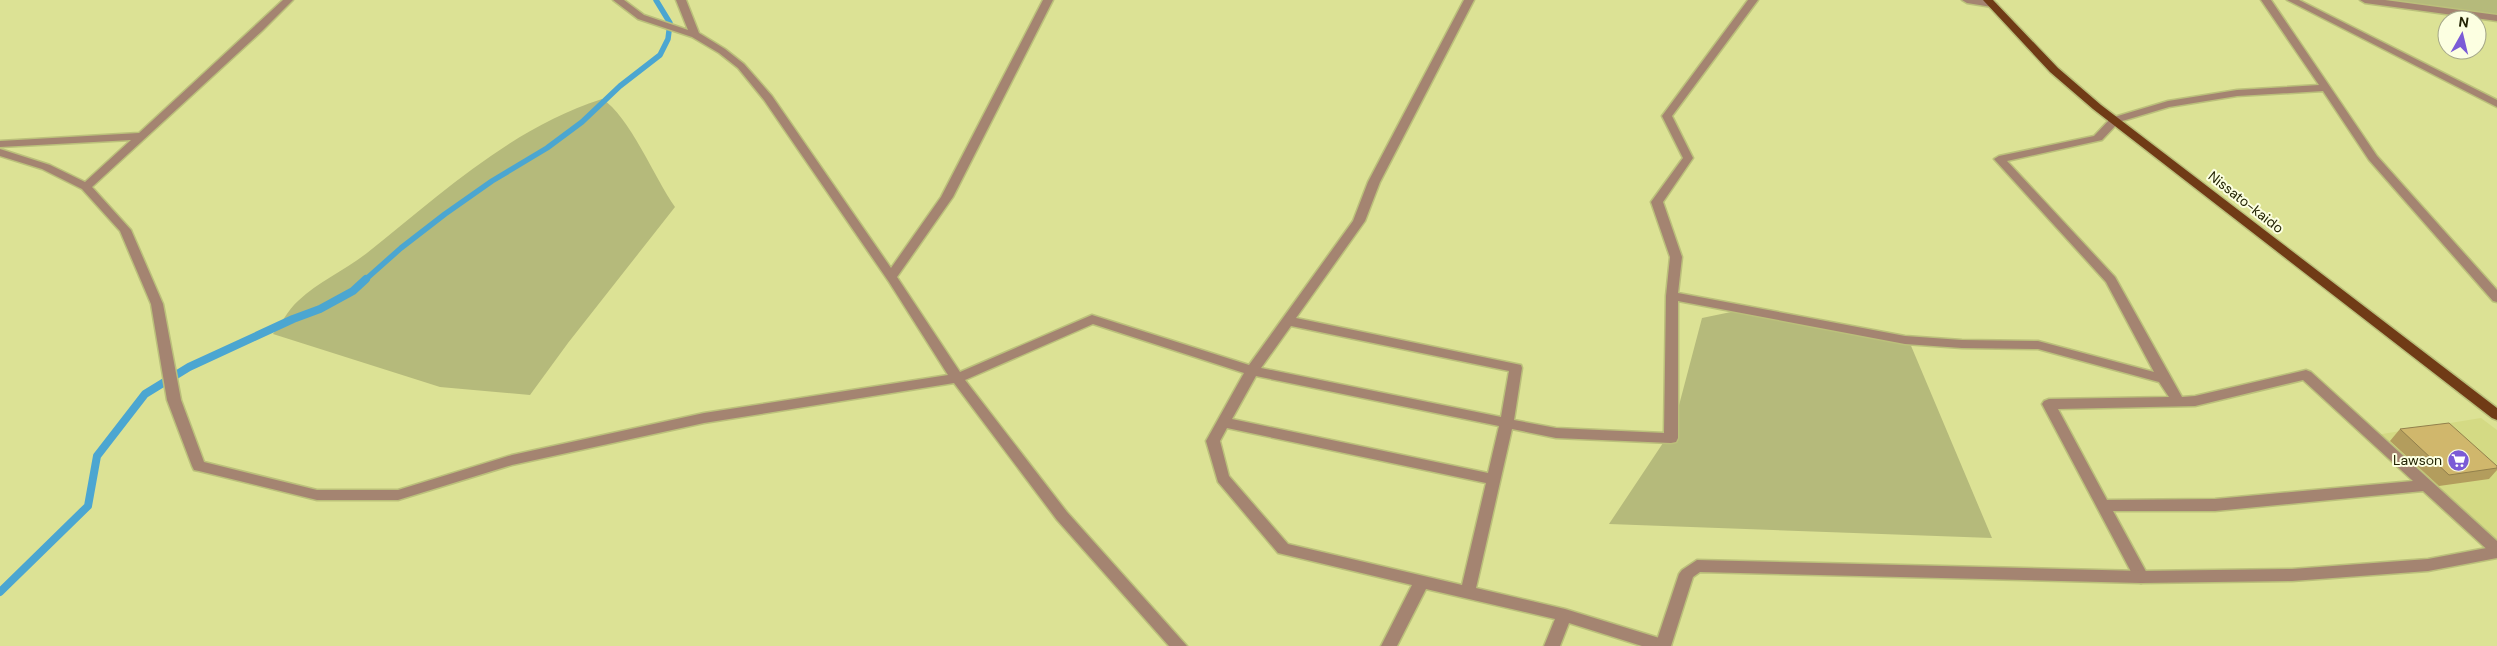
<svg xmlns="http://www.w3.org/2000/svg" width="2497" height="646" font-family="'DM Sans',sans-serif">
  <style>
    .built { fill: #d4da84 }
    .green { fill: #b5ba7b }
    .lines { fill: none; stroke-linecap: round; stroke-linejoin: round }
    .stream-far1 { stroke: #4ba6d1; stroke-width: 5.5 }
    .stream { stroke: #4ba6d1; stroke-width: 8 }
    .minor-casing { stroke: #bbc07b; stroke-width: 3 }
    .tertiary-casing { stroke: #bbc07b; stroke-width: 3 }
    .primary-casing { stroke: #bbc07b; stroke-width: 3 }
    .minor { fill: #a48471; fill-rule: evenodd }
    .tertiary { fill: #a48471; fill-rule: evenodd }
    .primary { fill: #703b16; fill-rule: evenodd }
    .wall { fill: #b39d5d }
    .building { fill: #d0b76c; stroke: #92804c }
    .labels { text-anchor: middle; stroke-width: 4; stroke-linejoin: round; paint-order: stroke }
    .street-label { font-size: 14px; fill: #232404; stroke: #fcffe1 }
    .poi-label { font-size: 14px; fill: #232404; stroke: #fcffe1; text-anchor: end }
  </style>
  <rect width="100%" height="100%" fill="#dce295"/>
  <path class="built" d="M2481,418l16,12v110l-121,-105z"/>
  <path class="green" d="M2391,0h106v15z
    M602,99c27,16 53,80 73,108l-107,136 -38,52 -90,-8 -167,-53c8,-10 15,-24 25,-33 20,-19 47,-31 69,-48 73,-58 144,-125 235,-154z
    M1755,307l154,34 83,197 -383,-14 64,-96 29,-110z"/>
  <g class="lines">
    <path class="stream-far1" d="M365,280l36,-32 44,-34 47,-33 55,-33 35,-26 38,-36 40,-31 8,-16 2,-16 -14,-23"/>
    <path class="stream" d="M0,592l88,-86 9,-50 48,-62 44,-27 104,-48 27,-10 33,-18 13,-12"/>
    <defs>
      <path id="minor" d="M283,0h10l-31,31 -170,156 39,43 32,74 18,96 23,62 113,28h81l114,-35 192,-42 244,-38 -59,-93 -125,-182 -26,-32 -19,-15 -27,-16 -54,-18 -25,-19h11l20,15 44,15 -12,-30h10l13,33 26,16 19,15 28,32 119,172 50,-71 102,-197h10l-100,197 -56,80 63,95 132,-57 157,50 104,-144 15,-39 96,-182h10l-94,182 -15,39 -69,97 225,47 1,3 -8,52 42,8 108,5 2,-137 4,-39 -19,-55 32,-44 -21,-42 86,-116h10l-86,116 21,42 -30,44 19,55 -4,36 227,43 57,4 76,1 116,31 -48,-90 -112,-123 5,-3 95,-20 17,-18 57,-17 69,-11 82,-5 -58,-85h10l106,156 120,134v12l-4,-1 -124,-141 -46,-69 -86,5 -68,11 -50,15 -17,18 -95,21 108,116 67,120 13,-1 111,-26 5,2 186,169v15l-5,-2 -69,-63 -208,20h-102l36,66 -3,4 -5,2 -5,-2 -94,-177 2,-3 5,-2 120,-2 -10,-15 -121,-33 -76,-1 -57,-4 -227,-43v137l-2,4 -5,1 -115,-5 -44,-9 -36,159 89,21 104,32 2,5h-29l-73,-23 -9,23h-16l11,-27 -129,-30 -29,57h-16l31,-61 -134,-32 -60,-71 -12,-41 38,-68 -151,-49 -128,56 102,132 120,134h-18l-112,-126 -103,-137 -250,40 -192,42 -114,35h-81l-118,-29 -5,-1 -2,-4 -25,-66 -16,-96 -31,-73 -38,-42 -40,-20 -42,-13v-7l50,16 35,17 46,-42 -131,7v-6l139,-8zM1291,326l218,45 -8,46 -240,-49zM1256,376l243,50 -11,47 -256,-54zM2303,380l110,101 -198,18 -108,1 -49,-91 137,-3zM1227,428l259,55 -24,102 -174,-41 -59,-68 -9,-35z
        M1962,0h22l13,4 -5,3 -25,-4z
        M2287,0h12l198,100v7z
        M2360,0h25l112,15v6l-132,-18z"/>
      <path id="tertiary" d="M2497,546v12l-69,13 -136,10 -151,2 -441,-11 -7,5 -22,69h-16l24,-72 3,-4 15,-10 444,11 151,-2 136,-10z"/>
      <path id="primary" d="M1983,0h10l65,68 43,37 396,303v12l-5,-2 -399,-309 -43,-37z"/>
    </defs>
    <use href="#minor" class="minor-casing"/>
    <use href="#tertiary" class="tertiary-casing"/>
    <use href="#primary" class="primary-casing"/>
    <use href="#minor" class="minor"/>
    <use href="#tertiary" class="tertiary"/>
    <use href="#primary" class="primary"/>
  </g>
  <path class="wall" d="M2400,429l97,37v4l-8,9 -50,7 -49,-45z"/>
  <path class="building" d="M2449,423l48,43v2l-48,7 -49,-46z"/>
  <defs>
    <symbol id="supermarket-disc" viewBox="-11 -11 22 22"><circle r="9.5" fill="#7b5bd6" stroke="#fcffe1"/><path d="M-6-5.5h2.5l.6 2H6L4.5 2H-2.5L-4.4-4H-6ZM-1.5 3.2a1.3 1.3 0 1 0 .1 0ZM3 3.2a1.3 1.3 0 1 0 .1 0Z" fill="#fff"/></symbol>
  </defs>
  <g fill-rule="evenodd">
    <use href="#supermarket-disc" x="2446" y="448" width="25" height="25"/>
  </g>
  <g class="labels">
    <g class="street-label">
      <text transform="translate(2246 202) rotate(38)" y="5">Nissato-kaido</text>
    </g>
    <g class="poi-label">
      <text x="2442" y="465">Lawson</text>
    </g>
  </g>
  <g transform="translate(2462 35) rotate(8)"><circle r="24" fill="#fcffe1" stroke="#a5a789"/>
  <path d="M0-4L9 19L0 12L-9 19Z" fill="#7b5bd6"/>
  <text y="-8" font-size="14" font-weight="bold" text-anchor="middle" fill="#232404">N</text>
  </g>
</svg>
